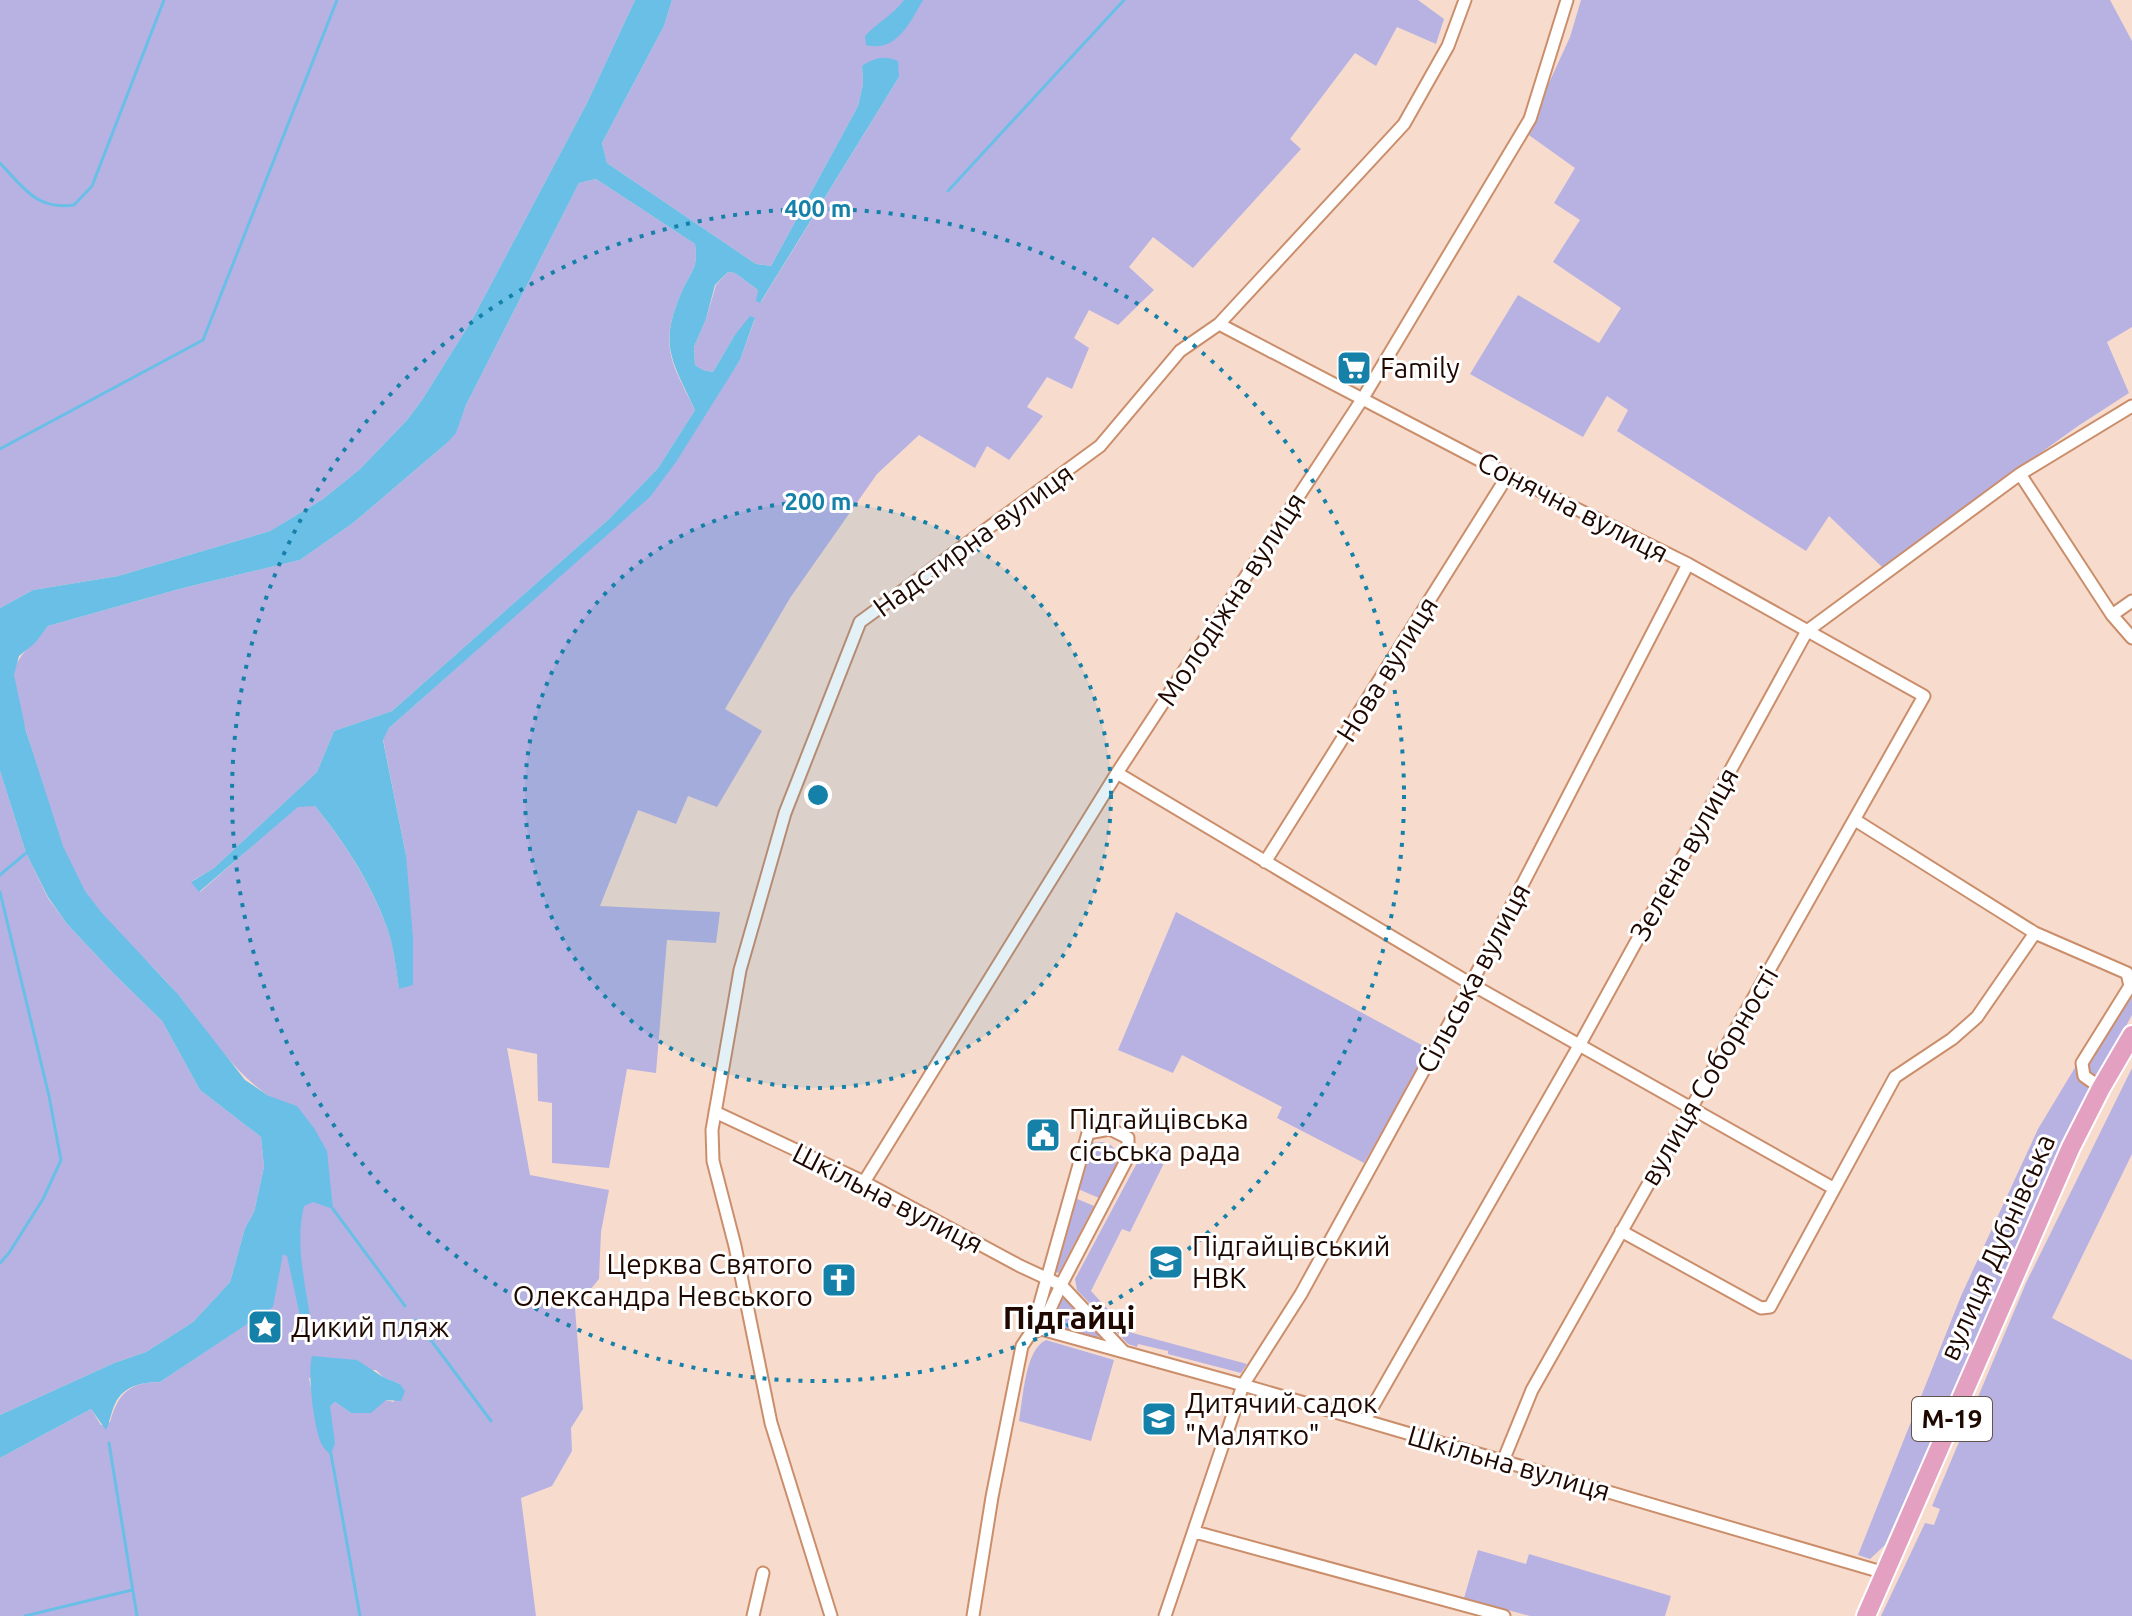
<svg xmlns="http://www.w3.org/2000/svg" width="2132" height="1616" font-family="Ubuntu,sans-serif">
  <style>
    .green { fill: #b8b2e3; fill-rule: evenodd }
    .water { fill: #6abfe7 }
    .lines { fill: none; stroke-linecap: round; stroke-linejoin: round }
    .stream { stroke: #6abfe7; stroke-width: 3 }
    .minor-casing { stroke: #cb8e6b; stroke-width: 15 }
    .trunk-casing { stroke: #fff; stroke-width: 22 }
    .minor { stroke: #fff; stroke-width: 11 }
    .trunk { stroke: #e4a0c0; stroke-width: 18 }
    .ring { fill: none; stroke: #1581a9; stroke-width: 4; stroke-dasharray: 4 8 }
    .labels { text-anchor: middle; stroke-width: 6; stroke-linejoin: round; paint-order: stroke }
    .shield { fill: #fff; stroke: #62524c; stroke-width: 2 }
    .shield-label { font-size: 26px; font-weight: bold; fill: #1e0800 }
    .poi-label { font-size: 28px; fill: #1e0800; stroke: #fff; text-anchor: start }
    .street-label { font-size: 28px; fill: #1e0800; stroke: #fff }
    .quarter-label { font-size: 32px; font-weight: bold; fill: #1e0800; stroke: #fff }
    .centre { fill: #1581a9; stroke: #fff; stroke-width: 4 }
    .ring-label { font-size: 24px; text-anchor: middle; font-weight: bold; fill: #1581a9; stroke: #fff; stroke-width: 6; stroke-linejoin: round; paint-order: stroke }
  </style>
  <rect width="100%" height="100%" fill="#f7dcce"/>
  <path class="green" d="M0,0h635l-48,103 -114,215 -51,82 -15,20 -47,49 -37,30 -53,32 -152,45 -85,14 -33,18z
    M672,0h746l26,19 -8,25 -39,-17 -21,39 -21,-13 -65,86 11,10 -108,119 -40,-31 -24,30 25,23 -36,35 -29,-15 -15,28 15,10 -17,41 -25,-12 -20,30 16,9 -34,44 -22,-14 -12,22 -56,-33 -42,39 -87,124 -65,111 37,22 -45,76 -29,-11 -12,28 -38,-14 -38,96 120,6 -4,31 -49,-3 -11,133 -29,-4 -18,99 -57,-5v-60l-14,-2 -1,-47 -30,-6 23,127 79,15 -8,42 -2,47 -24,29 8,101 -12,19 1,23 -20,35 -31,12 15,118h-536v-158l91,-49 10,16 9,-3c8,-29 20,-40 50,-40l112,-75 -3,-211c-37,-25 -61,-64 -89,-99 -29,-36 -68,-65 -94,-104 -26,-41 -37,-90 -52,-136 -5,-17 -21,-67 -20,-83 1,-18 23,-33 34,-48l135,-38 117,-28 53,-37 94,-80 8,-10 11,-28 113,-222 17,-4 99,65c3,26 -3,25 -13,47 -24,55 -11,70 13,119l-37,58 -49,51 -217,192 -58,20 -17,41 -103,96 -22,13 8,11 98,-86h17c30,37 55,76 72,122 7,18 9,41 12,60l7,-133 -23,-116 6,-11 261,-232 90,-136 15,-41 -21,17 -21,36 -10,-2 -8,-5 -1,-18 12,-28 10,-34 12,-13 7,1 23,17 3,12 138,-225 -37,-11 1,18 -5,22 -87,160 -15,-2 -149,-101 -5,-20 62,-117zM376,1370l7,7 17,7 -6,18 -8,-2 -35,13 -16,-11 -6,4 -7,39 -13,-67z
    M1581,0h529l22,41v286l-25,15 22,51 -51,33 -196,141 -53,-51 -23,35 -189,-120 11,-21 -21,-14 -24,41 -113,-63 48,-79 81,48 22,-35 -68,-46 27,-42 -26,-17 21,-35 -49,-35 44,-96z
    M0,771l26,82 22,45 19,26 47,50 48,47 38,69 61,47 3,30 -10,45 -9,16 -15,54 -37,40 -47,30 -32,11 -114,52z
    M1176,912l253,137 -65,114 -87,-45 5,-11 -100,-52 -9,18 -55,-23z
    M2132,973v42l-68,126 -179,404 -15,14 -12,-4 103,-259 77,-167z
    M2132,1068v86l-80,164 80,42v256h-251l44,-93 9,2 6,-16 -8,-3 94,-223z
    M1103,1142l9,4 8,10 -21,42 -21,-9 14,-46z
    M1153,1143l17,8 -40,81 -8,-3 -31,62 38,41 118,32 -6,9 -73,-19v-3l-30,-7 -1,3 -9,-3 -51,-54 -2,-11 71,-133z
    M1075,1198l19,8 -35,67 -7,-2z
    M1066,1298l34,36 -2,4 -41,-10 -6,-12 8,-16z
    M1046,1340l68,20 -23,81 -72,-20c4,-22 6,-72 27,-81z
    M1478,1550l48,14 3,-10 142,42 -6,20h-135l-66,-18z"/>
  <path class="water" d="M635,0h37l-8,26 -62,117 5,20 149,101 15,2 87,-160 5,-22 -1,-18c12,-8 22,-11 36,-5l1,16 -139,226 -4,-2 2,-11 -23,-17 -7,-1 -13,13 -9,34 -12,28 1,18 8,5 10,2 21,-36 16,-20 5,2 -15,42 -64,102 -26,35 -261,231 -6,12 23,115 7,83v47l-14,4c-3,-20 -5,-42 -12,-61 -16,-45 -42,-85 -72,-122l-17,1 -99,85 -8,-10 23,-14 103,-96 17,-41 58,-20 217,-192 49,-51 37,-58c-23,-50 -37,-64 -13,-119 10,-22 16,-21 13,-47l-99,-65 -17,4 -113,222 -10,28 -9,10 -94,80 -53,37 -117,28 -135,38 -13,17 -16,13 -5,19 12,56 37,115 22,45 16,21 76,81 68,87 24,16 28,10 17,22 13,23 6,58 -20,-7 -9,4c-10,40 3,84 8,124l-2,10 -7,-10 -16,-74 -4,-2 -10,53 -113,75c-18,0 -37,4 -45,22 -4,8 -5,18 -9,26l-15,-21 -91,49v-43l114,-52 32,-11 47,-30 37,-40 15,-54 9,-16 10,-45 -3,-30 -61,-47 -38,-69 -48,-47 -47,-50 -19,-27 -22,-44 -26,-82v-163l33,-18 85,-14 152,-45 53,-32 37,-30 47,-49 15,-20 51,-82 114,-215z
    M904,0h19c-13,23 -27,53 -57,45l-1,-9c12,-13 29,-22 39,-36z
    M312,1356l45,4 26,17 17,7 5,7 -4,10 -15,-1 -15,13h-20l-16,-11 -5,4 5,37 -4,12c-3,-3 -7,-6 -9,-10 -8,-15 -15,-73 -10,-89z"/>
  <g class="lines">
    <path class="stream" d="M0,163c24,25 36,47 74,42l18,-19 72,-186
      M948,191l176,-191
      M0,449l203,-109 134,-340
      M0,875l26,-22
      M0,892l49,204 12,64 -18,39 -34,54 -9,10
      M333,1209l72,97
      M416,1320l75,101
      M109,1443l28,173
      M331,1454l29,162
      M25,1616l107,-26"/>
    <defs>
      <path id="minor" d="M1219,324l289,151 180,89 236,132 -392,694 -29,71
        M2020,474l92,141 20,23
        M2112,615l20,-14
        M1117,773l354,211 362,204
        M1855,820l180,113 92,40 3,13 -48,77 2,13 17,12
        M1265,862l243,-387
        M715,1112l149,70 156,84 41,19 63,67
        M1110,1129l18,9v19l-67,128 -20,44 -4,-15 51,-181z
        M864,1182l253,-409 246,-375 167,-279 37,-119
        M1621,1231l140,77 9,-1 125,-230 57,-38 25,-22 58,-84
        M1041,1329l202,56 642,188
        M1365,1420l215,-376 227,-413 213,-157 112,-68
        M1195,1532l309,84
        M753,1616l10,-43
        M831,1616l-60,-193 -36,-177 -22,-85 -1,-31 28,-160 45,-157 75,-191 240,-176 80,-95 39,-27 185,-200 44,-78 17,-46
        M973,1616l19,-119 30,-151 8,-12 11,-5
        M1165,1616l78,-231 58,-91 170,-310 217,-420"/>
      <path id="trunk" d="M1866,1616l205,-469 30,-59 31,-53"/>
    </defs>
    <use href="#minor" class="minor-casing"/>
    <use href="#trunk" class="trunk-casing"/>
    <use href="#minor" class="minor"/>
    <use href="#trunk" class="trunk"/>
  </g>
  <circle cx="818" cy="795" r="293" fill="#1581a9" fill-opacity=".12"/>
  <g class="ring">
    <circle cx="818" cy="795" r="293"/>
    <circle cx="818" cy="795" r="586"/>
  </g>
  <defs>
    <symbol id="supermarket-square" viewBox="-11 -11 22 22"><rect x="-9" y="-9" width="18" height="18" rx="4" fill="#1581a9" stroke="#fff"/><path d="M-6-5.5h2.5l.6 2H6L4.5 2H-2.5L-4.4-4H-6ZM-1.5 3.2a1.3 1.3 0 1 0 .1 0ZM3 3.2a1.3 1.3 0 1 0 .1 0Z" fill="#fff"/></symbol>
    <symbol id="civic-square" viewBox="-11 -11 22 22"><rect x="-9" y="-9" width="18" height="18" rx="4" fill="#1581a9" stroke="#fff"/><path d="M-.6-6.5H3V-4.5H.6V-3L4-1V1h2V6H-6V1h2V-1L-.6-3ZM-1.2 2.5V6h2.4V2.5Z" fill="#fff"/></symbol>
    <symbol id="school-square" viewBox="-11 -11 22 22"><rect x="-9" y="-9" width="18" height="18" rx="4" fill="#1581a9" stroke="#fff"/><path d="M0-5L7-2L0 1L-7-2ZM-4 1L0 2.5L4 1V4Q0 6-4 4Z" fill="#fff"/></symbol>
    <symbol id="church-square" viewBox="-11 -11 22 22"><rect x="-9" y="-9" width="18" height="18" rx="4" fill="#1581a9" stroke="#fff"/><path d="M-1.2-6h2.4v3.5h3.3v2.4h-3.3V6h-2.4V-.1h-3.3v-2.4h3.3Z" fill="#fff"/></symbol>
    <symbol id="sight-square" viewBox="-11 -11 22 22"><rect x="-9" y="-9" width="18" height="18" rx="4" fill="#1581a9" stroke="#fff"/><path d="M0-6L1.8-2.2L6-1.7L2.9 1.2L3.7 5.4L0 3.3L-3.7 5.4L-2.9 1.2L-6-1.7L-1.8-2.2Z" fill="#fff"/></symbol>
  </defs>
  <g fill-rule="evenodd">
    <use href="#supermarket-square" x="1334" y="348" width="40" height="40"/>
    <use href="#civic-square" x="1023" y="1115" width="40" height="40"/>
    <use href="#school-square" x="1146" y="1242" width="40" height="40"/>
    <use href="#church-square" x="819" y="1260" width="40" height="40"/>
    <use href="#sight-square" x="245" y="1307" width="40" height="40"/>
    <use href="#school-square" x="1139" y="1399" width="40" height="40"/>
  </g>
  <g class="labels">
    <rect class="shield" x="1912" y="1397" width="80" height="44" rx="6"/>
    <g class="shield-label">
      <text x="1952" y="1428">М-19</text>
    </g>
    <g class="poi-label">
      <text x="1380" y="378">Family</text>
      <text x="1069" y="1129">Підгайцівська<tspan x="1069" dy="32">сісьська рада</tspan></text>
      <text x="1192" y="1256">Підгайцівський<tspan x="1192" dy="32">НВК</tspan></text>
      <text x="813" y="1274" text-anchor="end">Церква Святого<tspan x="813" dy="32">Олександра Невського</tspan></text>
      <text x="291" y="1337">Дикий пляж</text>
      <text x="1185" y="1413">Дитячий садок<tspan x="1185" dy="32">"Малятко"</tspan></text>
    </g>
    <g class="street-label">
      <text transform="translate(1573 507) rotate(27)" y="10">Сонячна вулиця</text>
      <text transform="translate(973 540) rotate(-36)" y="10">Надстирна вулиця</text>
      <text transform="translate(1231 599) rotate(-57)" y="10">Молодіжна вулиця</text>
      <text transform="translate(1387 669) rotate(-58)" y="10">Нова вулиця</text>
      <text transform="translate(1684 854) rotate(-61)" y="10">Зелена вулиця</text>
      <text transform="translate(1473 978) rotate(-62)" y="10">Сільська вулиця</text>
      <text transform="translate(1709 1076) rotate(-60)" y="10">вулиця Соборності</text>
      <text transform="translate(888 1198) rotate(27)" y="10">Шкільна вулиця</text>
      <text transform="translate(1997 1247) rotate(-66)" y="10">вулиця Дубнівська</text>
      <text transform="translate(1509 1463) rotate(16)" y="10">Шкільна вулиця</text>
    </g>
    <g class="quarter-label">
      <text x="1069" y="1329">Підгайці</text>
    </g>
  </g>
  <circle cx="818" cy="795" r="12" class="centre"/>
  <g class="ring-label">
    <text x="818" y="217">400 m</text>
    <text x="818" y="510">200 m</text>
  </g>
</svg>
